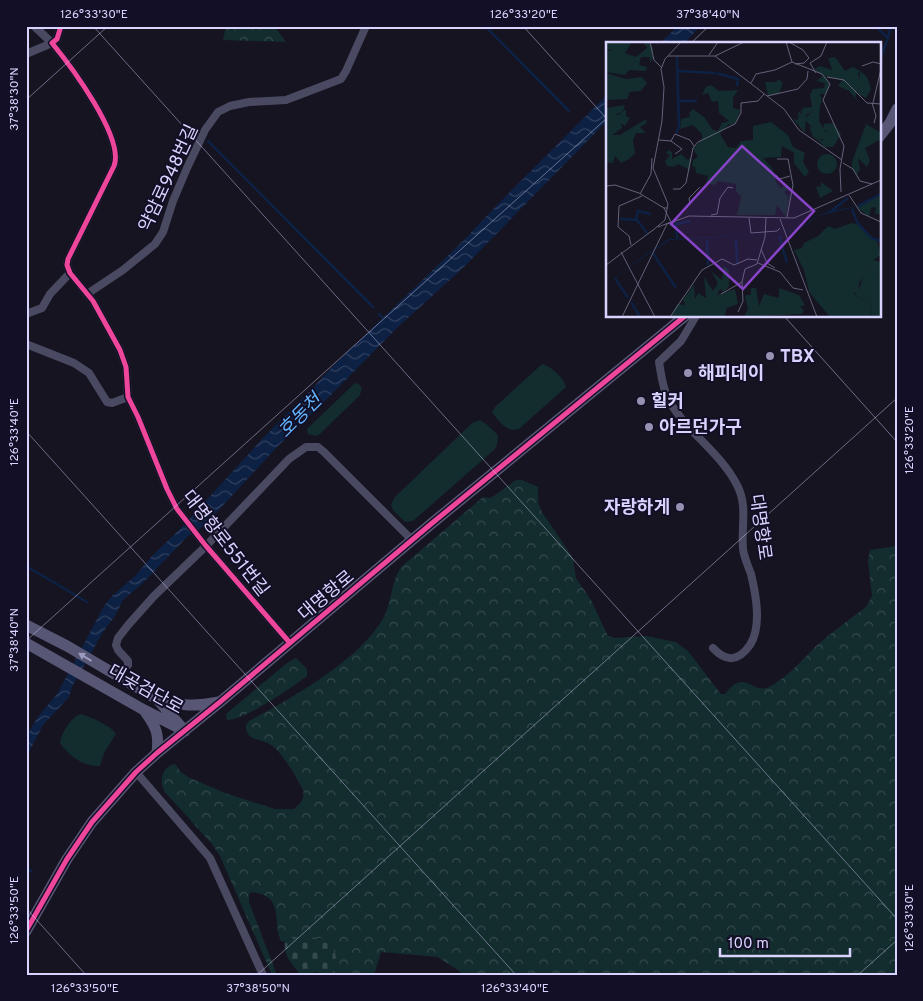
<svg xmlns="http://www.w3.org/2000/svg" width="923" height="1001" font-family="Overpass,'Noto Sans KR',sans-serif">
  <style>
    .green { fill: #132c2d }
    .forest { fill: url(#forest-crowns) }
    .cemetery { fill: url(#cemetery-stones) }
    .water { fill: url(#water-waves) }
    .lines { fill: none; stroke-linecap: round; stroke-linejoin: round }
    .stream { stroke: #0d2144; stroke-width: 2.5 }
    .street { stroke: #4a4962; stroke-width: 8 }
    .secondary { stroke: #575674; stroke-width: 11 }
    .cycleway-casing { stroke: #130f26; stroke-width: 8 }
    .cycleway { stroke: #ed469a; stroke-width: 5 }
    .oneway { fill: #9e9bc0 }
    .ticks { fill: none; stroke: #d9d4ff; stroke-width: 1; stroke-opacity: 0.45 }
    .poi-dot { fill: #9591b1; stroke: #130f26; stroke-width: 2 }
    .labels { text-anchor: middle; stroke-width: 4; stroke-linejoin: round; paint-order: stroke }
    .street-label { font-size: 18px; fill: #d9d4ff; stroke: #130f26 }
    .poi-label { font-size: 18px; font-weight: bold; fill: #d9d4ff; stroke: #130f26; text-anchor: start }
    .water-label { font-size: 19px; font-style: italic; fill: #62b6ff; stroke: #130f26 }
    .inset-river { fill: none; stroke: #0d2144; stroke-width: 2.5 }
    .inset-road { fill: none; stroke: #64617a; stroke-width: 1 }
    .view { fill: #8945c9; fill-opacity: 0.15; stroke: #8945c9; stroke-width: 2.5 }
    .inset-edge { fill: none; stroke: #d9d4ff; stroke-width: 2.5 }
    .neatline { fill: none; stroke: #d9d4ff; stroke-width: 2 }
    .ticks-label { font-size: 12px; text-anchor: middle; fill: #d9d4ff }
  </style>
  <defs>
    <pattern id="forest-crowns" width="20" height="18" patternUnits="userSpaceOnUse" patternTransform="scale(1.25)"><rect width="20" height="18" fill="#132c2d"/><path d="M2 6a3 3 0 1 1 6 0M12 15a3 3 0 1 1 6 0" fill="none" stroke="#354a4c"/></pattern>
    <pattern id="cemetery-stones" width="16" height="16" patternUnits="userSpaceOnUse" patternTransform="scale(1.25)"><rect width="16" height="16" fill="#132c2d"/><path d="M2 7V4a2 2 0 0 1 4 0v3zM10 15v-3a2 2 0 0 1 4 0v3z" fill="#354a4c"/></pattern>
    <pattern id="water-waves" width="16" height="10" patternUnits="userSpaceOnUse" patternTransform="scale(1.25)"><rect width="16" height="10" fill="#0d2144"/><path d="M0 5q4-4 8 0t8 0" fill="none" stroke="#304060"/></pattern>
  </defs>
  <rect width="100%" height="100%" fill="#161421"/>
  <path class="green" d="M542,364c9,2 22,14 24,23l-47,42c-13,4 -20,-8 -27,-17l3,-5z
    M355,383l4,1 3,4 -2,7 -40,39 -4,2 -8,-2 -1,-5z
    M480,420l6,4 12,11 -1,10 -3,5 -81,71 -8,1 -12,-12 -2,-6 4,-7 77,-74z
    M80,714c9,2 32,12 36,20l-12,19 -4,13c-16,1 -31,-10 -40,-23 1,-10 11,-25 20,-29z"/>
  <path class="forest" d="M226,26h48l12,16 -63,-2z
    M516,480h6l16,7v15l4,10 27,40 4,7 3,19 15,22 17,36 7,2 31,-2 30,6 12,9 33,43h4c21,-28 27,3 46,-8 18,-10 32,-27 46,-41 16,-13 32,-26 49,-38l6,-11 -4,-35 2,-11 27,-4v429h-432l-27,-18 -57,-5 -7,23h-43l1,-2 -11,-35h-30l-6,4 -4,-1c-9,-18 4,-46 -29,-49l-3,2v8l28,73h-5l-52,-119 -8,-12 -48,-53c-5,-10 -2,-25 11,-27l6,8 7,5 37,16 50,16h19c7,-6 11,-10 9,-19 -7,-13 -20,-37 -32,-45 -9,-7 -26,-3 -25,-20l3,-4c43,-23 111,-61 135,-104 8,-16 7,-35 17,-50l82,-70 8,1z
    M296,658l11,11v7c-14,11 -64,45 -80,44l-1,-6 61,-51z"/>
  <path class="cemetery" d="M291,938c16,-1 38,-4 44,15 2,8 0,15 -4,22l-15,-3 -15,3c-8,-10 -18,-19 -16,-33z"/>
  <path class="water" d="M678,26h22l-16,18h-25z
    M607,95v26l-143,146 -66,60 -79,80 -41,39 -75,81 -15,9 -45,47 -20,17 -8,16 -12,16 -31,55 -3,10 -26,28 -17,33v-19l4,-9 7,-12 20,-24 47,-88 9,-11 22,-19 17,-20 29,-28 82,-90 44,-44 28,-30 128,-123 34,-36z"/>
  <g class="lines">
    <path class="stream" d="M485,26l84,85
      M875,26l13,12 -9,25
      M888,37l3,-11
      M208,141l165,166
      M379,314l6,6
      M26,566l61,36
      M26,867l6,5"/>
    <path class="street" d="M61,26l-4,13 -5,4c18,22 73,95 62,123l-46,93 -1,6 3,8 23,28 27,49 6,17 2,30 10,20 29,72 10,20 29,37 84,97
      M26,54l26,-11 -18,-17
      M87,294l36,-24 32,-26 8,-12 10,-31 14,-33 18,-38 13,-18 12,-6 19,-4 37,-2 55,-21 5,-8 20,-45
      M26,314l16,-6 8,-14 20,-21
      M696,316l-15,25 -22,21c2,11 3,23 8,34 15,33 53,55 70,89 11,21 4,41 6,64 1,8 5,17 8,25 5,21 11,52 -1,71 -12,17 -24,17 -37,3
      M26,344l48,19 15,10 18,29 5,1 16,-6
      M128,665v-4l-10,-11 -2,-5 2,-7 11,-14 25,-28 52,-50 83,-87 17,-12h12l6,5 88,88
      M136,772l74,86 53,117"/>
    <path class="secondary" d="M879,137l11,-14 7,-14
      M26,625l41,21 90,53 28,32
      M26,643l118,67 35,18
      M157,699c26,7 36,8 62,3
      M146,713c11,15 13,22 11,40
      M26,931l41,-72 25,-37 44,-50 21,-19 63,-51 211,-178 254,-208"/>
    <defs>
      <path id="cycleway" d="M61,26l-4,13 -5,4c18,22 73,95 62,123l-46,93 -1,6 3,8 23,28 27,49 6,17 2,30 10,20 29,72 10,20 29,37 84,97
        M26,931l41,-72 25,-37 44,-50 21,-19 63,-51 211,-178 254,-208"/>
    </defs>
    <use href="#cycleway" class="cycleway-casing"/>
    <use href="#cycleway" class="cycleway"/>
  </g>
  <defs><path id="oneway-solid" d="M-6-.8H1V-3.2L6.5 0L1 3.2V.8H-6Z" transform="scale(1.25)"/></defs>
  <use class="oneway" href="#oneway-solid" transform="translate(85 657) rotate(-149)"/>
  <path class="ticks" d="M93,26l804,893M523,26l84,93M690,44l19,-18M26,100l82,-74M784,316l113,126M26,431l490,544M26,641l581,-523M26,908l60,67M257,975l640,-577M858,975l39,-35"/>
  <g class="poi-dot">
    <circle cx="770" cy="356" r="5"/>
    <circle cx="688" cy="373" r="5"/>
    <circle cx="641" cy="401" r="5"/>
    <circle cx="649" cy="427" r="5"/>
    <circle cx="680" cy="507" r="5"/>
  </g>
  <g class="labels">
    <g class="street-label">
      <text transform="translate(168 178) rotate(-65)" y="6">약암로948번길</text>
      <text transform="translate(761 527) rotate(82)" y="6">대명항로</text>
      <text transform="translate(226 543) rotate(52)" y="6">대명항로551번길</text>
      <text transform="translate(326 595) rotate(-40)" y="6">대명항로</text>
      <text transform="translate(146 689) rotate(29)" y="6">대곶검단로</text>
    </g>
    <g class="poi-label">
      <text x="780" y="362">TBX</text>
      <text x="698" y="379">해피데이</text>
      <text x="651" y="407">힐커</text>
      <text x="659" y="433">아르던가구</text>
      <text x="670" y="513" text-anchor="end">자랑하게</text>
    </g>
    <g class="water-label">
      <text transform="translate(299 415) rotate(-45)" y="7">호동천</text>
    </g>
  </g>
  <g transform="translate(606 42)">
    <rect width="275" height="275" fill="#161421"/>
    <path d="M0,0h26l-7,11 11,4 11,-9 -4,-6h6l4,6v10l-3,5v-6h-9l-2,8 8,2 -1,4 -16,-1 -6,5 -18,-3v-21h7l-7,-2zM229,15l10,14 8,-4 7,4 -2,3 3,11 -6,12 5,7 -11,-13 -11,-5 4,-6 -17,-4 5,8 -2,5 -3,5h-5l2,7 -3,7 -13,7 -1,18 -12,-14 5,1v-6l3,-5 -2,9 4,-10 9,-1 -2,-12 3,-6 11,-1 1,-5 -9,-2 7,-5 -9,-7 6,-3 12,4 -4,-12zM0,31l20,6 16,-2 5,6 -6,8 -11,1 -3,7 -21,1zM173,37l4,4 -4,11 -11,2 -3,-14h11zM105,43l8,6 19,-1 -5,8v10l8,2 -6,14 -7,1 -8,9 8,13 8,1 5,-7 12,-1v-14l18,-4 17,13 5,12 12,6 -2,9 6,10 -4,5 -11,-14v-10l-12,-7 -1,11 -18,1 9,10 5,16 4,4 5,-3 3,4 -5,3 4,4 -1,6 4,-11 -5,26 -9,-12 -2,10h-38l4,-18 -5,-6v-7l-18,-3 -4,4 -8,-2 2,-7 -12,-3 -1,-6 -3,-1 1,-6 5,-3 -5,-8 9,-10v-5l-9,-9 -13,4 1,-10 9,-2 -1,-4 4,-4 11,8 9,13 5,1 4,-8 7,-2 -10,-8 -1,-12 -6,1 -4,-9 -6,2 4,-8zM19,63l-2,6 -8,4h3l8,-6v7l4,2 -5,8 -4,-3 1,5 -10,7h8l26,-16 1,4 -7,4 6,6h-10l-3,8 2,12 -6,6 -8,4 -6,-7 -2,7 -7,-1v-33l4,-3 -4,2v-20zM228,81l7,12 -8,12h-8l-12,-10 -4,-11 6,3v8l5,5 11,-9 -8,-4 1,-5zM260,82l15,9v11l-2,-4 -14,8 5,12 -3,7 -9,-9 2,12 -3,4 4,7 -9,-13v-6zM62,108l4,2v7l9,-5 7,6 3,-4 -1,14 -12,-6 -4,3 -7,-1 -2,-5 5,-6 -4,-2zM211 122a10 10 0 1 1 20 0a10 10 0 1 1-20 0ZM215,140l12,9 -13,7 -4,-11 5,-1zM275,153l-1,19h-5l1,-7 -5,1 -2,9 -12,-10zM245,181l7,1 19,17 4,14 -8,5 8,2v19l-12,-11 -10,13v7l-2,-3 -3,6 4,5 12,3 2,16h-42l-21,-25 -5,-22 -10,-20 8,-2 2,-5 14,-7 10,-10 7,3zM118,224l5,4v16l-5,6 -4,-3 -3,6 18,-6 3,15 -11,4 -3,9 -53,-1 6,-12 8,1 -2,-5 11,-16 1,15 3,-6 8,5 -2,-21 9,14 5,-8 -7,-12 11,9zM145,246h5l3,18 5,-12 15,4v-10l20,7 6,10 -5,2 4,3 -2,4 -58,3 4,-9 -3,-10 1,-3h5z" fill="#132c2d"/>
    <path d="M254,29l7,6 4,12 -5,9 -8,-4zM214,63l-1,16 7,11 4,-3 5,4 -9,7 -5,-1v3l-6,-5v-7l-11,-11zM264,227l11,12v36h-9l-2,-16 -12,-3 -5,-9 2,-3 4,3 5,-14z" fill="#132c2d"/>
    <path d="M253,164l-41,10 -11,9 -29,9 -108,6 -64,42 63,-43 107,-5 30,-9 9,-8 15,-6z" fill="#0d2144"/>
    <path class="inset-river" d="M72,29l37,2M110,31l22,6 -1,7M72,59h19M70,91l3,-6 -2,-70M252,164l23,-12M246,167l5,13 14,16 10,3M225,169l17,-13M14,177l17,1 10,13M30,177l2,-8 13,3M173,194l8,27M71,196l-1,-14 14,-3M130,197l1,24M101,198l1,25M47,211l23,35M9,236l13,20M25,260l9,15"/>
    <path class="inset-road" d="M44,0l4,18 8,8M180,0l6,20 30,12 8,10 -7,16 21,46 -4,23 1,23M183,0l14,8 6,8 -5,5 -9,1M103,13l9,-13M62,14h47l29,-14M109,14l69,53 15,21 43,30M256,24l11,-4 8,2M210,31l-6,-10 11,-7 6,-14M221,35l17,3 23,23 14,1M145,41l5,-9 19,-4 17,-8M161,54l31,-7 9,-10 1,-8M266,61l4,13 -2,7M267,61l8,-34M53,98l12,1 4,-7 15,6 4,6M65,99l11,8 -7,5M171,117h11l5,26 -6,32M237,121l10,6 7,12 12,3M170,133l4,4 10,-3M0,144l9,-1 24,8 25,15M67,147h7l6,-6 7,-35 5,-6 37,-18 6,-11v-10l17,-2 6,-7M34,152l11,-20 1,-16M243,153l12,18 20,9M84,163l-1,-7 11,-11M105,173l6,-1 3,-16 8,-11 5,1M143,176l2,15 26,-2 3,-3M174,177l37,98M52,185l13,-5 -7,-14h3M46,189l13,-11 3,-16 -15,-36 9,-47 2,-34 -3,-18 4,-10 16,-17M25,203l-2,-9 -11,-9 1,-21 23,-10M155,207l6,14 8,5M15,210l34,65M152,221l22,9 13,16 10,2M0,223l47,-35M115,252l21,-12 3,-13 12,-5 8,-27 1,-19M132,270l5,-11 -1,-19M16,275l45,-93 22,-8 105,2 87,-38M64,275l32,-47 20,-11 12,6 14,-6 9,1"/>
    <path class="view" d="M136,104l72,65 -71,78 -72,-65z"/>
    <rect width="275" height="275" class="inset-edge"/>
  </g>
  <rect width="923" height="1001" fill="none" stroke="#130f26" stroke-width="55"/>
  <path d="M720 948v8h130v-8" fill="none" stroke="#d9d4ff" stroke-width="2.5"/>
  <text x="728" y="948" font-size="15" fill="#d9d4ff" stroke="#130f26" stroke-width="4" paint-order="stroke">100 m</text>
  <rect x="28" y="28" width="868" height="946" class="neatline"/>
  <g class="ticks-label">
    <text x="94" y="18">126°33'30"E</text>
    <text x="524" y="18">126°33'20"E</text>
    <text x="708" y="18">37°38'40"N</text>
    <text transform="translate(14 99) rotate(-90)" y="4">37°38'30"N</text>
    <text transform="translate(14 432) rotate(-90)" y="4">126°33'40"E</text>
    <text transform="translate(909 440) rotate(-90)" y="4">126°33'20"E</text>
    <text transform="translate(14 640) rotate(-90)" y="4">37°38'40"N</text>
    <text transform="translate(14 910) rotate(-90)" y="4">126°33'50"E</text>
    <text transform="translate(909 918) rotate(-90)" y="4">126°33'30"E</text>
    <text x="85" y="992">126°33'50"E</text>
    <text x="258" y="992">37°38'50"N</text>
    <text x="515" y="992">126°33'40"E</text>
  </g>
</svg>
